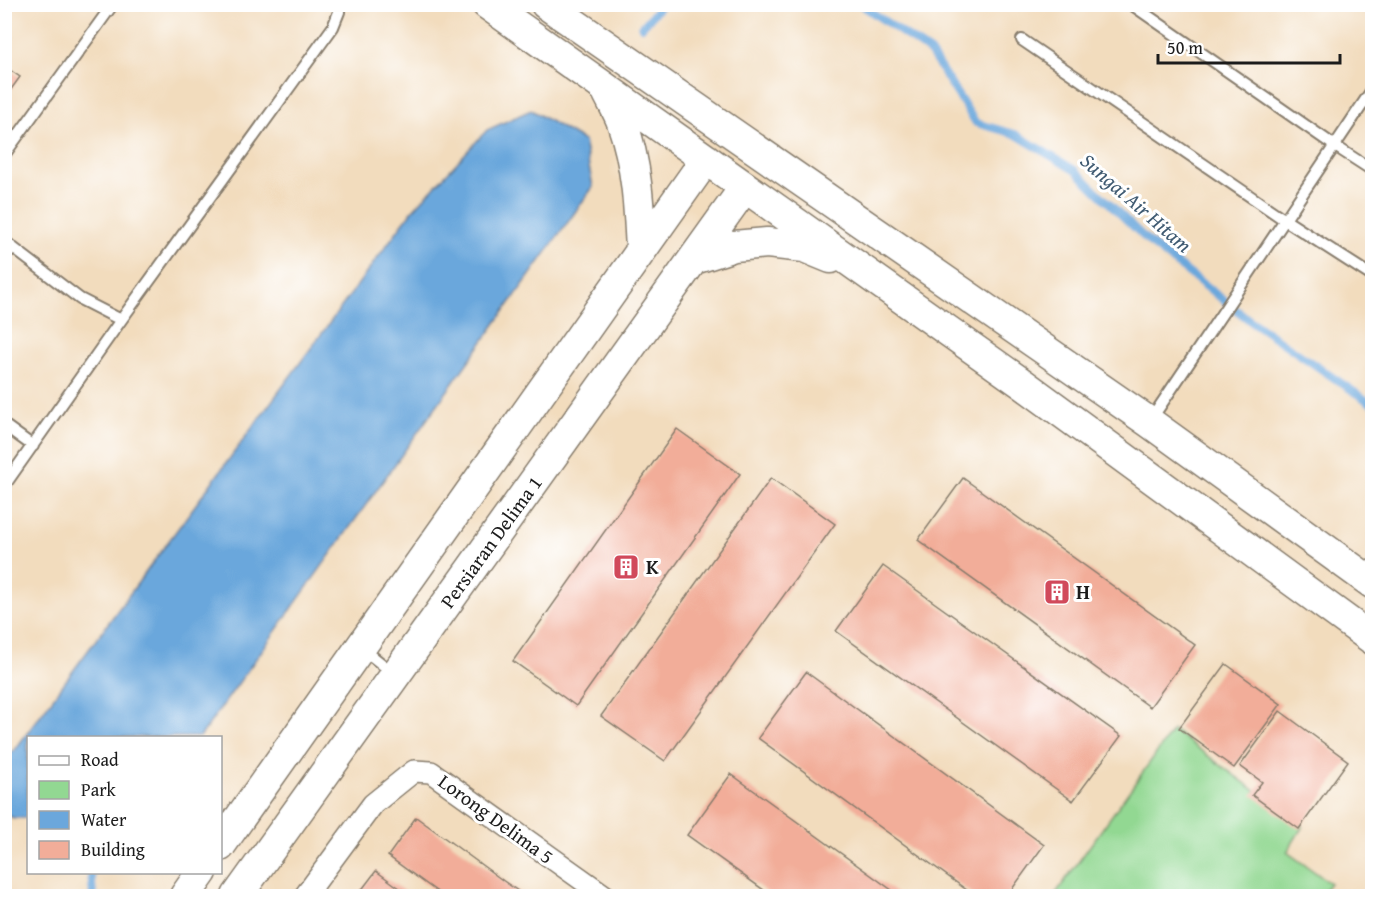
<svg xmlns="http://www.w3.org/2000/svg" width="1377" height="901" font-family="'Gentium Book Plus',serif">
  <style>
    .green { fill: #92d892; stroke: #577a57; stroke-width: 1.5 }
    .water { fill: #6ba7dc; stroke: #44627c; stroke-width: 1.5 }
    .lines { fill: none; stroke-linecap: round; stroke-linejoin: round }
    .stream { stroke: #6ba7dc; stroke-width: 8 }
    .building { fill: #f2ad99 }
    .lane-casing { stroke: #877c6c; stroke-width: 14 }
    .street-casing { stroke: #877c6c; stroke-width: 24 }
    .secondary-casing { stroke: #877c6c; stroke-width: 33 }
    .lane { stroke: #fff; stroke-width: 10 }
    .street { stroke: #fff; stroke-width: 21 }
    .secondary { stroke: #fff; stroke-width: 30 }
    .labels { text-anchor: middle; stroke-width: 6; stroke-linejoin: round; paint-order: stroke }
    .street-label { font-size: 20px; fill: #1c1c1c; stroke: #fff }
    .poi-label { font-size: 20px; font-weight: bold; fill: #1c1c1c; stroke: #fff; text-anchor: start }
    .water-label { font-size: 21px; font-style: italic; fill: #405b72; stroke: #fff }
  </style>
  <rect width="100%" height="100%" fill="#fff"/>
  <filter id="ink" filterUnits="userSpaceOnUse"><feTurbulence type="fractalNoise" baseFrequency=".0167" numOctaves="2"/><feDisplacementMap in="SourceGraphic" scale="12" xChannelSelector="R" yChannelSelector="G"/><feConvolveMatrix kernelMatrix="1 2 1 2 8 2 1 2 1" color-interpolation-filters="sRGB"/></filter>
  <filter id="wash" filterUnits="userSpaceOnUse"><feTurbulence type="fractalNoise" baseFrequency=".008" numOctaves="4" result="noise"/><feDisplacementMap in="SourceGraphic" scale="24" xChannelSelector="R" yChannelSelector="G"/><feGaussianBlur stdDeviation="1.35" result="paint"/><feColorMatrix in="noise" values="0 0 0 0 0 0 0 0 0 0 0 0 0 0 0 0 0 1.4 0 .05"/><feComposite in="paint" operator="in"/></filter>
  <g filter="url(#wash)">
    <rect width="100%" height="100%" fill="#f2dcbd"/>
    <path class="green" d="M1173,730l130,96 -16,26 43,31 -10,13h-266z"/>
    <path class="water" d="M531,110l53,31 9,46 -393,550 -172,1v80h-14l-9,-3v-63l9,-1 398,-540 75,-81z"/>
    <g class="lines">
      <path class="stream" d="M860,4l70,48 46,71 39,11 61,37 75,73 101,78 120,82
        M642,27l20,-23
        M91,872l2,24"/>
    </g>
    <g id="blocks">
      <path class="building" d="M4,66l16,11 -16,22z
        M677,429l63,45 -164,232 -63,-45z
        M771,478l64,46 -170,237 -64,-45z
        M963,478l232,167 -45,62 -232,-167z
        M883,566l238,170 -48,65 -237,-170z
        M1226,664l55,40 -47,64 -55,-40z
        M806,672l238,173 -37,51h-32l-217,-158z
        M1280,711l68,50 -49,68 -47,-34 10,-13 -22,-16z
        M731,774l169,122h-128l-85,-61z
        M416,817l89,65 20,14h-82l-55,-40z
        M376,871l18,13 17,12h-54z"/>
    </g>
  </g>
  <g filter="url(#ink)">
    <use href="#blocks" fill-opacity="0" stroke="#877c6c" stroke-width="1.5"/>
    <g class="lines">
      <defs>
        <path id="lane" d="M1131,4l204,142 37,24
          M1022,40l263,180 87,56
          M4,155l109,-151
          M4,241l76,58 41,21
          M1150,421l222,-331
          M4,425l29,21
          M4,486l117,-166 212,-293 6,-15v-8
          M363,649l30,24"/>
        <path id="street" d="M305,896l68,-92 41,-33 17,1 174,124"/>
        <path id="secondary" d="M487,4l536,380 349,255
          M546,4l603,418 223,161
          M606,89c5,11 12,22 16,33 15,42 17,85 19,129
          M694,259l40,-13 33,-3 37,4 27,11
          M220,846l486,-687
          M185,896l17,-24
          M237,896l508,-709"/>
      </defs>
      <use href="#lane" class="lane-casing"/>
      <use href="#street" class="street-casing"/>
      <use href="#secondary" class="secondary-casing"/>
      <use href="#lane" class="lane"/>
      <use href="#street" class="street"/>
      <use href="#secondary" class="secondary"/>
    </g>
  </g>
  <defs>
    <symbol id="building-square" viewBox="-11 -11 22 22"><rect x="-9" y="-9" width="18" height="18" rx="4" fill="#d1495b" stroke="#fff"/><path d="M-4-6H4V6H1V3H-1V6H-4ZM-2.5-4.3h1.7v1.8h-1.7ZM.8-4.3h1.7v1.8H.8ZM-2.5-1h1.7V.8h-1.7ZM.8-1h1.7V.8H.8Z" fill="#fff"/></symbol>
  </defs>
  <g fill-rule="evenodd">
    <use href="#building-square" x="611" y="552" width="30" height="30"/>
    <use href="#building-square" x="1042" y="577" width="30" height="30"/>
  </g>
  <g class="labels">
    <g class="street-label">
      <text transform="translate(491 542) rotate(-54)" y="7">Persiaran Delima 1</text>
      <text transform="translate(496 819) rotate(36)" y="7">Lorong Delima 5</text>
    </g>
    <g class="poi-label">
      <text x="646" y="574">K</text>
      <text x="1076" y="599">H</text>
    </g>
    <g class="water-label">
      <text transform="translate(1136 203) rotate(41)" y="7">Sungai Air Hitam</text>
    </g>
  </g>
  <rect width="1377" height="901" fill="none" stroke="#fff" stroke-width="24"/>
  <rect x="27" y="736" width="195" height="138" fill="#ffffff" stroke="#a4a4a4" stroke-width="1.5"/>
  <rect x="39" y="756" width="30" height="9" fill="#ffffff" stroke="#a4a4a4" stroke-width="1.5"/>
  <text x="81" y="766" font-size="18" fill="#1c1c1c">Road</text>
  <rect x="39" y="781" width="30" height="18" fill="#92d892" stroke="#a4a4a4" stroke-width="1.5"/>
  <text x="81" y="796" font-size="18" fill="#1c1c1c">Park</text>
  <rect x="39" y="811" width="30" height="18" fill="#6ba7dc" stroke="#a4a4a4" stroke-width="1.5"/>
  <text x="81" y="826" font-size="18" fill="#1c1c1c">Water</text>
  <rect x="39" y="841" width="30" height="18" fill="#f2ad99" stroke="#a4a4a4" stroke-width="1.5"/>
  <text x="81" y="856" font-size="18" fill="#1c1c1c">Building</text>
  <path d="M1158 54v9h182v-9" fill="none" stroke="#1c1c1c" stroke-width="3"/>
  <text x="1167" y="54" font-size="18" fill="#1c1c1c" stroke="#ffffff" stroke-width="4.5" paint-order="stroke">50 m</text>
</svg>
